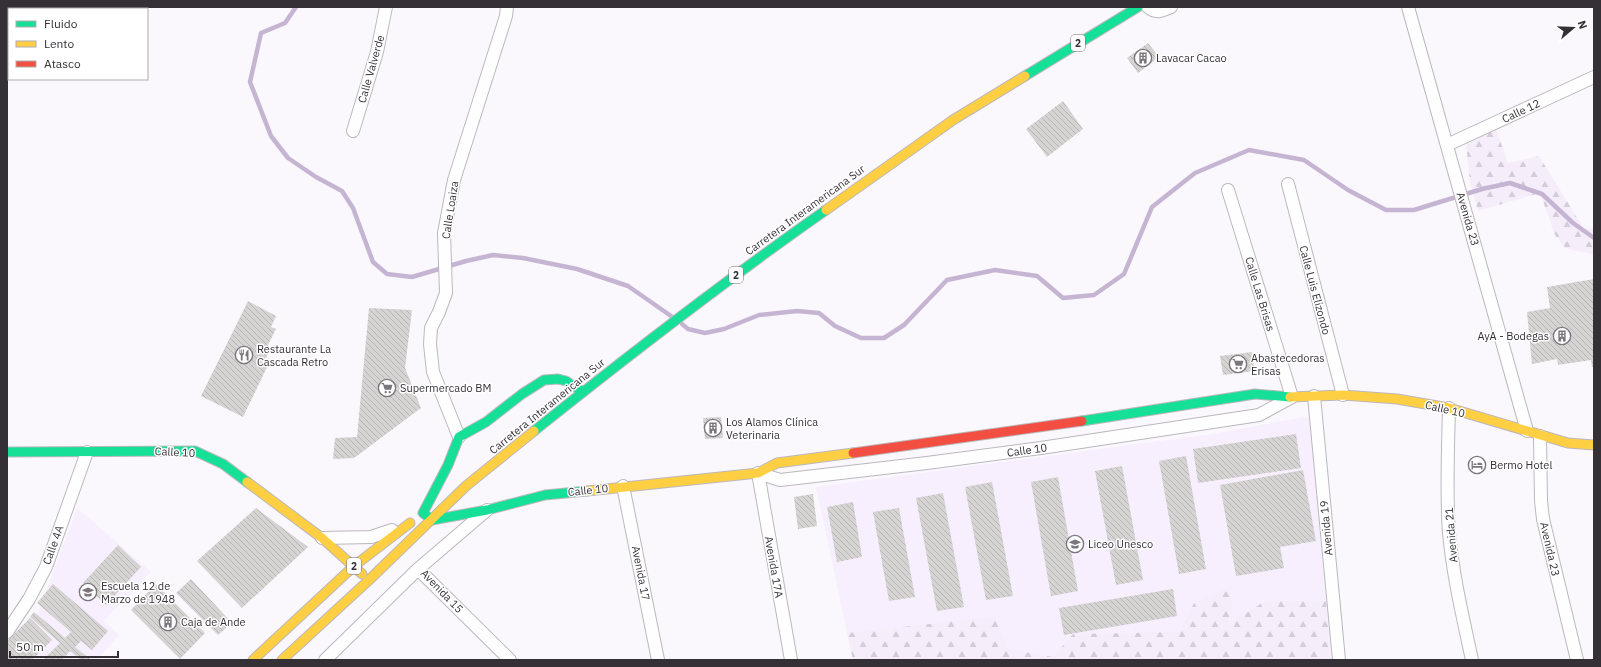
<svg xmlns="http://www.w3.org/2000/svg" width="1601" height="667" font-family="'IBM Plex Sans',sans-serif">
  <style>
    .built { fill: #f7eefe }
    .forest { fill: url(#forest-firs) }
    .lines { fill: none; stroke-linecap: round; stroke-linejoin: round }
    .stream { stroke: #c6b5d2; stroke-width: 4.5 }
    .building { fill: url(#building-back-hatch) }
    .street-casing { stroke: #bbb8bd; stroke-width: 14 }
    .fast-casing { stroke: #bbb8bd; stroke-width: 11 }
    .slow-casing { stroke: #bbb8bd; stroke-width: 11 }
    .jam-casing { stroke: #bbb8bd; stroke-width: 11 }
    .street { stroke: #fefeff; stroke-width: 12 }
    .fast { stroke: #16e098; stroke-width: 9 }
    .slow { stroke: #ffcf43; stroke-width: 9 }
    .jam { stroke: #f24e42; stroke-width: 9 }
    .labels { text-anchor: middle; stroke-width: 3; stroke-linejoin: round; paint-order: stroke }
    .shield { fill: #fff; stroke: #716e72; stroke-width: 1 }
    .shield-label { font-size: 10px; font-weight: bold; fill: #343036 }
    .poi-label { font-size: 11px; fill: #343036; stroke: #fff; text-anchor: start }
    .street-label { font-size: 11px; fill: #343036; stroke: #fff }
  </style>
  <defs>
    <pattern id="forest-firs" width="22" height="20" patternUnits="userSpaceOnUse"><rect width="22" height="20" fill="#f6edfb"/><path d="M5 1l3.5 6h-7zM16 11l3.5 6h-7z" fill="#d4ccd8"/></pattern>
    <pattern id="building-back-hatch" width="6" height="6" patternUnits="userSpaceOnUse"><rect width="6" height="6" fill="#d6d4d3"/><path d="M-1 5l2 2M0 0l6 6M5-1l2 2" fill="none" stroke="#b8b6b6"/></pattern>
  </defs>
  <rect width="100%" height="100%" fill="#fbf8fd"/>
  <path class="built" d="M1310,416l21,244h-478l-37,-173 396,-53z
    M77,508l74,64 -47,49 15,14 -22,25h-90v-16l31,-31z"/>
  <path class="forest" d="M1496,129l12,34 31,-7 45,73 10,-1v27l-29,-7 -10,-13 -15,-42 -62,18 -8,-29 -4,-38z
    M1232,586l-4,39 37,-24h61l5,59h-478l-6,-27 148,-16 13,32 45,8 20,-23 107,-2 14,-29z"/>
  <g class="lines">
    <path class="stream" d="M296,7l-11,16 -24,10 -11,49 21,54 17,22 28,19 26,14 11,17 20,54 14,12 25,3 54,-16 27,-6 30,3 54,11 51,17 43,30
      M682,324l6,5 17,4 19,-4 35,-14 38,-4 22,2 16,13 26,12h23l20,-13 43,-45 48,-10 42,6 26,22 31,-3 30,-21 28,-67 43,-34 54,-23 55,10 44,30 38,20h28l68,-21 28,-6 32,11 31,29 21,15"/>
  </g>
  <path class="building" d="M1148,43l11,14 -21,16 -11,-15z
    M1063,101l20,28 -36,28 -21,-28z
    M1594,279v88h-2l-1,-7 -33,5 -1,-6 -25,5 -5,-52 23,-4 -3,-21z
    M248,301l28,15 -5,11 5,2 -9,18 4,2 -7,12 5,2 -26,54 -42,-21z
    M369,308l43,2 -7,58 16,40 -67,50 -21,1 2,-21 22,-1z
    M1252,352l3,19 -32,4 -3,-19z
    M721,417l2,21 -18,1 -2,-21z
    M1296,434l5,34 -103,15 -5,-34z
    M1186,456l20,113 -27,5 -20,-113z
    M1122,466l21,114 -27,5 -21,-114z
    M1303,470l13,71 -36,6 4,21 -48,8 -16,-91z
    M1058,477l20,114 -27,5 -20,-114z
    M992,482l21,114 -27,4 -21,-113z
    M943,493l21,114 -27,4 -21,-113z
    M813,494l4,32 -19,3 -4,-32z
    M853,502l9,55 -25,5 -10,-55z
    M256,508l52,39 -66,61 -45,-47z
    M899,508l16,89 -26,4 -16,-89z
    M118,545l23,22 -35,38 -23,-22z
    M191,579l41,44 -14,12 -42,-42z
    M53,584l55,47 -16,19 -11,-9 -6,6 16,13h-10l-11,-9 -8,9h-19l17,-17 -30,-26 4,-5 31,26 6,-6 -34,-29z
    M156,584l49,49 -25,26 -49,-49z
    M1173,589l4,27 -113,19 -5,-27z
    M30,618l22,22 -20,20h-25v-19z"/>
  <g class="lines">
    <defs>
      <path id="street" d="M1148,7c8,7 14,4 23,0
        M1408,7l119,424
        M46,9l4,-2
        M7,30l2,-1
        M353,131l24,-79 9,-45
        M1447,145l147,-68
        M1288,184l55,211
        M1314,396l25,264
        M1449,408c-1,42 -3,84 0,125 4,43 14,85 23,127
        M1540,436l1,65 2,18 34,141
        M459,437l-26,-65 -3,-28 1,-16 8,-16 7,-19 -2,-60 10,-53 52,-164 1,-9
        M623,486l35,174
        M322,538l49,-1 21,-7
        M418,569l92,91
        M7,632l22,-33 17,-32 41,-115
        M325,660l93,-91 69,-59
        M791,660l-33,-187 22,7 147,-17 114,-15 218,-33 33,-18 -64,-207"/>
      <path id="fast" d="M1025,76l113,-69
        M583,392l-17,-11 -8,-2 -14,1 -22,14 -36,28 -27,15 -11,28 -25,48 9,7 55,-10 58,-15 42,-4
        M1082,421l173,-27 35,3
        M534,431c95,-76 192,-151 292,-221
        M7,452l188,-1 28,13 24,18"/>
      <path id="slow" d="M826,210l127,-90 72,-44
        M1290,397l53,-2 54,4 52,9 119,35 26,2
        M247,482l75,56 40,36
        M587,491l171,-18 19,-10 76,-10
        M253,660l101,-94 56,-43
        M282,660l87,-80 97,-94 68,-55"/>
      <path id="jam" d="M853,453l229,-32"/>
    </defs>
    <use href="#street" class="street-casing"/>
    <use href="#fast" class="fast-casing"/>
    <use href="#slow" class="slow-casing"/>
    <use href="#jam" class="jam-casing"/>
    <use href="#street" class="street"/>
    <use href="#fast" class="fast"/>
    <use href="#slow" class="slow"/>
    <use href="#jam" class="jam"/>
  </g>
  <defs>
    <symbol id="building-ring" viewBox="-11 -11 22 22"><circle r="9.5" fill="#fff" stroke="#7a767c" stroke-width="1.5"/><path d="M-4-6H4V6H1V3H-1V6H-4ZM-2.5-4.3h1.7v1.8h-1.7ZM.8-4.3h1.7v1.8H.8ZM-2.5-1h1.7V.8h-1.7ZM.8-1h1.7V.8H.8Z" fill="#7a767c"/></symbol>
    <symbol id="restaurant-ring" viewBox="-11 -11 22 22"><circle r="9.5" fill="#fff" stroke="#7a767c" stroke-width="1.5"/><path d="M-5-6h1v4h1v-4h1v4h1v-4h1v5L-1.5 .5V6h-2V.5L-5-1ZM5-6V6H3V1.5H1.5Q1.5-4 5-6Z" fill="#7a767c"/></symbol>
    <symbol id="supermarket-ring" viewBox="-11 -11 22 22"><circle r="9.5" fill="#fff" stroke="#7a767c" stroke-width="1.5"/><path d="M-6-5.5h2.5l.6 2H6L4.5 2H-2.5L-4.4-4H-6ZM-1.5 3.2a1.3 1.3 0 1 0 .1 0ZM3 3.2a1.3 1.3 0 1 0 .1 0Z" fill="#7a767c"/></symbol>
    <symbol id="hotel-ring" viewBox="-11 -11 22 22"><circle r="9.5" fill="#fff" stroke="#7a767c" stroke-width="1.5"/><path d="M-6-4.5h1.5V1H6V5H4.5V3h-9V5H-6ZM-4 0a1.8 1.8 0 1 1 3.6 0ZM.5 0V-2.5h3Q6-2.5 6 0Z" fill="#7a767c"/></symbol>
    <symbol id="university-ring" viewBox="-11 -11 22 22"><circle r="9.5" fill="#fff" stroke="#7a767c" stroke-width="1.5"/><path d="M0-5L7-2L0 1L-7-2ZM-4 1L0 2.5L4 1V4Q0 6-4 4Z" fill="#7a767c"/></symbol>
    <symbol id="school-ring" viewBox="-11 -11 22 22"><circle r="9.5" fill="#fff" stroke="#7a767c" stroke-width="1.5"/><path d="M0-5L7-2L0 1L-7-2ZM-4 1L0 2.5L4 1V4Q0 6-4 4Z" fill="#7a767c"/></symbol>
  </defs>
  <g fill-rule="evenodd">
    <use href="#building-ring" x="1133" y="48" width="20" height="20"/>
    <use href="#building-ring" x="1552" y="326" width="20" height="20"/>
    <use href="#restaurant-ring" x="234" y="345" width="20" height="20"/>
    <use href="#supermarket-ring" x="1228" y="354" width="20" height="20"/>
    <use href="#supermarket-ring" x="377" y="378" width="20" height="20"/>
    <use href="#building-ring" x="703" y="418" width="20" height="20"/>
    <use href="#hotel-ring" x="1467" y="455" width="20" height="20"/>
    <use href="#university-ring" x="1065" y="534" width="20" height="20"/>
    <use href="#school-ring" x="78" y="582" width="20" height="20"/>
    <use href="#building-ring" x="158" y="612" width="20" height="20"/>
  </g>
  <g class="labels">
    <g class="shield">
      <rect x="1071" y="35" width="14" height="16" rx="3"/>
      <rect x="729" y="267" width="14" height="16" rx="3"/>
      <rect x="347" y="558" width="14" height="16" rx="3"/>
    </g>
    <g class="shield-label">
      <text x="1078" y="47">2</text>
      <text x="736" y="279">2</text>
      <text x="354" y="570">2</text>
    </g>
    <g class="poi-label">
      <text x="1156" y="62">Lavacar Cacao</text>
      <text x="1549" y="340" text-anchor="end">AyA - Bodegas</text>
      <text x="257" y="353">Restaurante La<tspan x="257" dy="13">Cascada Retro</tspan></text>
      <text x="1251" y="362">Abastecedoras<tspan x="1251" dy="13">Erisas</tspan></text>
      <text x="400" y="392">Supermercado BM</text>
      <text x="726" y="426">Los Alamos Clínica<tspan x="726" dy="13">Veterinaria</tspan></text>
      <text x="1490" y="469">Bermo Hotel</text>
      <text x="1088" y="548">Liceo Unesco</text>
      <text x="101" y="590">Escuela 12 de<tspan x="101" dy="13">Marzo de 1948</tspan></text>
      <text x="181" y="626">Caja de Ande</text>
    </g>
    <g class="street-label">
      <text transform="translate(371 69) rotate(-74)" y="4">Calle Valverde</text>
      <text transform="translate(1521 111) rotate(-25)" y="4">Calle 12</text>
      <text transform="translate(450 210) rotate(-81)" y="4">Calle Loaiza</text>
      <text transform="translate(805 210) rotate(-36)" y="4">Carretera Interamericana Sur</text>
      <text transform="translate(1468 219) rotate(74)" y="4">Avenida 23</text>
      <text transform="translate(1315 290) rotate(75)" y="4">Calle Luis Elizondo</text>
      <text transform="translate(1260 294) rotate(73)" y="4">Calle Las Brisas</text>
      <text transform="translate(547 406) rotate(-39)" y="4">Carretera Interamericana Sur</text>
      <text transform="translate(1445 409) rotate(13)" y="4">Calle 10</text>
      <text transform="translate(1027 450) rotate(-8)" y="4">Calle 10</text>
      <text transform="translate(175 452) rotate(3)" y="4">Calle 10</text>
      <text transform="translate(588 490) rotate(-6)" y="4">Calle 10</text>
      <text transform="translate(1326 528) rotate(-95)" y="4">Avenida 19</text>
      <text transform="translate(1451 535) rotate(-95)" y="4">Avenida 21</text>
      <text transform="translate(53 545) rotate(-70)" y="4">Calle 4A</text>
      <text transform="translate(1550 549) rotate(77)" y="4">Avenida 23</text>
      <text transform="translate(774 567) rotate(80)" y="4">Avenida 17A</text>
      <text transform="translate(641 573) rotate(79)" y="4">Avenida 17</text>
      <text transform="translate(442 591) rotate(46)" y="4">Avenida 15</text>
    </g>
  </g>
  <rect width="1601" height="667" fill="none" stroke="#343036" stroke-width="16"/>
  <rect x="8" y="8" width="140" height="72" fill="#ffffff" stroke="#aeacaf"/>
  <rect x="16" y="21" width="20" height="6" fill="#16e098" stroke="#aeacaf"/>
  <text x="44" y="28" font-size="12" fill="#343036">Fluido</text>
  <rect x="16" y="41" width="20" height="6" fill="#ffcf43" stroke="#aeacaf"/>
  <text x="44" y="48" font-size="12" fill="#343036">Lento</text>
  <rect x="16" y="61" width="20" height="6" fill="#f24e42" stroke="#aeacaf"/>
  <text x="44" y="68" font-size="12" fill="#343036">Atasco</text>
  <g transform="translate(1573 28) rotate(71)" stroke="#ffffff" stroke-width="3" paint-order="stroke">
  <path d="M0-3L7 15L0 10L-7 15Z" fill="#343036"/>
  <text y="-6" font-size="11" font-weight="bold" text-anchor="middle" fill="#343036">N</text>
  </g>
  <path d="M10 651v6h108v-6" fill="none" stroke="#343036" stroke-width="2"/>
  <text x="16" y="651" font-size="12" fill="#343036" stroke="#ffffff" stroke-width="3" paint-order="stroke">50 m</text>
</svg>
